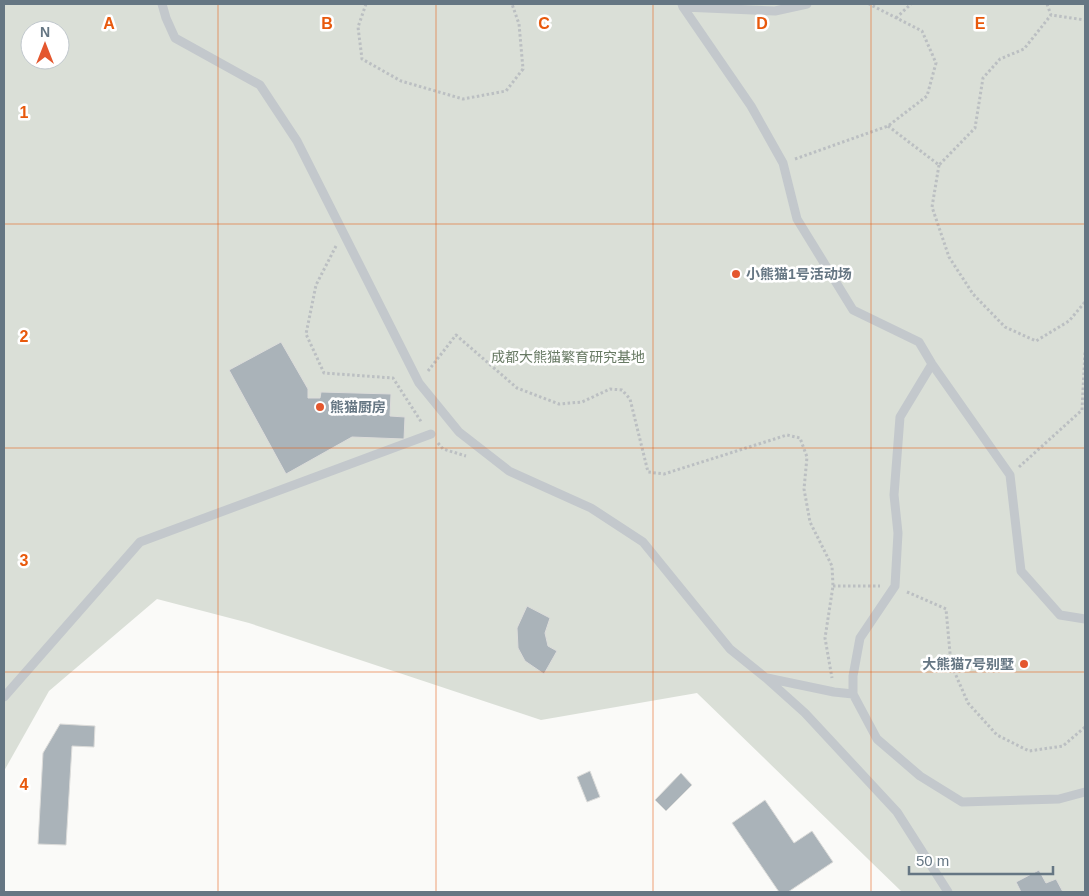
<svg xmlns="http://www.w3.org/2000/svg" width="1089" height="896" font-family="Helvetica,'Noto Sans SC',sans-serif">
  <style>
    .green { fill: #dadfd7; fill-rule: evenodd }
    .building { fill: #aab3b9; stroke: #dcdcda }
    .lines { fill: none; stroke-linecap: round; stroke-linejoin: round }
    .path { stroke: #bbbfc2; stroke-width: 3; stroke-dasharray: 2.5 2.5; stroke-linecap: butt }
    .lane { stroke: #c3c8cc; stroke-width: 9 }
    .grid { fill: none; stroke: #e8590c; stroke-width: 1; stroke-opacity: 0.55 }
    .poi-dot { fill: #e4572e; stroke: #fff; stroke-width: 2 }
    .labels { text-anchor: middle; stroke-width: 5; stroke-linejoin: round; paint-order: stroke }
    .poi-label { font-size: 14px; font-weight: bold; fill: #657683; stroke: #fff; text-anchor: start }
    .park-label { font-size: 14px; fill: #687a64; stroke: #fff }
    .grid-label { font-size: 16px; text-anchor: middle; font-weight: bold; fill: #e8590c; stroke: #fff; stroke-width: 5; stroke-linejoin: round; paint-order: stroke }
  </style>
  <rect width="100%" height="100%" fill="#fafaf8"/>
  <path class="green" d="M4,4h1081v888h-183l-205,-199 -156,27 -292,-97 -92,-24 -108,92 -45,80zM30,30h30v30h-30z"/>
  <path class="building" d="M281,342l27,47v9h12l1,-6 70,2 -1,22 15,1 -1,22 -52,-2 -66,37 -57,-104z
    M527,606l23,12 -5,15 3,13 9,5 -13,23 -19,-13 -7,-13 -1,-20z
    M60,724l35,2 -1,21 -22,-1 -6,99 -28,-1 5,-91z
    M590,771l10,26 -13,5 -10,-25z
    M681,773l11,12 -26,26 -11,-11z
    M765,800l29,43 18,-12 21,31 -45,30h-9l-47,-69z
    M1039,870l7,13 10,-4 7,13h-42l-5,-10z"/>
  <g class="lines">
    <path class="path" d="M366,4l-8,23 4,32 39,22 62,18 43,-8 17,-22 -4,-45 -7,-20
      M1047,4l4,11 34,5
      M896,18l15,-14
      M888,126l51,39 36,-37 8,-50 17,-19 24,-10 27,-34
      M795,159l93,-33 39,-30 9,-33 -14,-32 -53,-27
      M939,165l-7,42 17,50 24,37 32,33 31,14 33,-20 16,-19
      M336,246l-20,39 -10,49 18,39 69,5 29,45
      M428,371l28,-36 61,53 42,16 23,-2 28,-13 12,1 8,9 18,73 16,2 123,-39 13,3 7,19 -3,32 6,33 22,44 1,20 -8,52 7,40
      M438,443l5,6 23,7
      M1019,467l63,-57 3,-59
      M833,586h47
      M907,592l39,17 5,55 17,39 29,32 32,16 34,-5 22,-19"/>
    <path class="lane" d="M162,4l4,14 9,20 85,47 37,56 122,242 40,49 50,39 82,37 52,34 87,107 36,29 39,35 92,99 51,80
      M682,4l1,3 92,4 32,-7
      M683,7l68,99 32,57 14,56 56,91 66,32 13,22 78,111 11,96 39,44 25,4
      M932,364l-32,53 -6,78 4,38 -3,53 -35,52 -7,38v18l24,45 43,37 42,26 97,-3 26,-7
      M767,678l67,14 19,2
      M4,697l136,-155 291,-108"/>
  </g>
  <path class="grid" d="M218,4v888M436,4v888M653,4v888M871,4v888M4,224h1081M4,448h1081M4,672h1081"/>
  <g class="poi-dot">
    <circle cx="736" cy="274" r="5"/>
    <circle cx="320" cy="407" r="5"/>
    <circle cx="1024" cy="664" r="5"/>
  </g>
  <g class="labels">
    <g class="poi-label">
      <text x="746" y="279">小熊猫1号活动场</text>
      <text x="330" y="412">熊猫厨房</text>
      <text x="1014" y="669" text-anchor="end">大熊猫7号别墅</text>
    </g>
    <g class="park-label">
      <text x="568" y="362">成都大熊猫繁育研究基地</text>
    </g>
  </g>
  <g class="grid-label">
    <text x="109" y="29">A</text>
    <text x="327" y="29">B</text>
    <text x="544" y="29">C</text>
    <text x="762" y="29">D</text>
    <text x="980" y="29">E</text>
    <text x="24" y="118">1</text>
    <text x="24" y="342">2</text>
    <text x="24" y="566">3</text>
    <text x="24" y="790">4</text>
  </g>
  <rect width="1089" height="896" fill="none" stroke="#657683" stroke-width="10"/>
  <g transform="translate(45 45)"><circle r="24" fill="#ffffff" stroke="#c1c8cd"/>
  <path d="M0-4L9 19L0 12L-9 19Z" fill="#e4572e"/>
  <text y="-8" font-size="14" font-weight="bold" text-anchor="middle" fill="#657683">N</text>
  </g>
  <path d="M909 866v8h144v-8" fill="none" stroke="#657683" stroke-width="2.5"/>
  <text x="916" y="866" font-size="15" fill="#657683" stroke="#ffffff" stroke-width="4" paint-order="stroke">50 m</text>
</svg>
